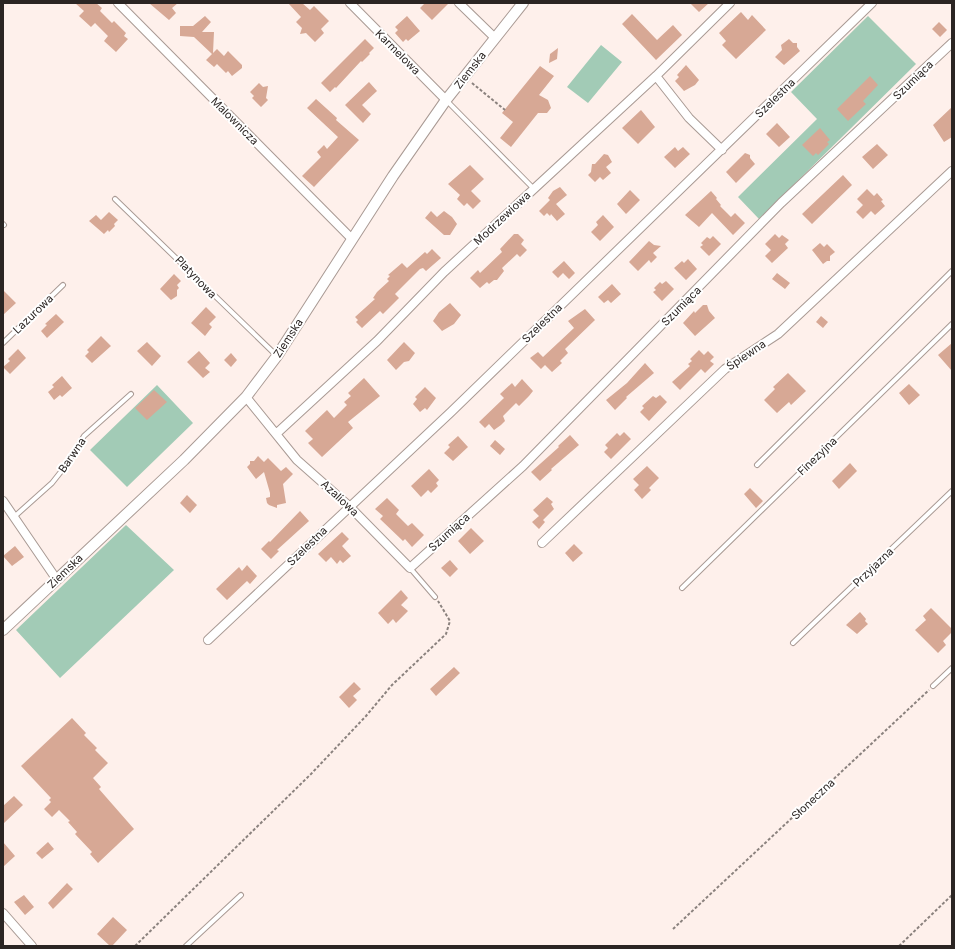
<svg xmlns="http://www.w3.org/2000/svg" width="955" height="949" font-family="Inter,sans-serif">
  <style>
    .green { fill: #a2cbb6 }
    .building { fill: #d7a895 }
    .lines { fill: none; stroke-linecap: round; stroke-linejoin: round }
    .service-casing { stroke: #a99a94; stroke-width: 6 }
    .minor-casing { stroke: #a99a94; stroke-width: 10 }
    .tertiary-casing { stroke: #a99a94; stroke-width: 12 }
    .path { stroke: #8b827e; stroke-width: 2; stroke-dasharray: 3 2; stroke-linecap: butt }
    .service { stroke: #fff; stroke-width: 4 }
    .minor { stroke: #fff; stroke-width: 8 }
    .tertiary { stroke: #fff; stroke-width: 10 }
    .labels { text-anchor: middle; stroke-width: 4; stroke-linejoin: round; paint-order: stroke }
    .street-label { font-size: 11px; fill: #2b2523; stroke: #fff }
  </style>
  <rect width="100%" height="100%" fill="#fef0eb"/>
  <path class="green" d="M868,16l48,48 -157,155 -21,-22 79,-78 -26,-27z
    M601,45l21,17 -34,41 -21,-16z
    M157,385l36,38 -66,64 -37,-37z
    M126,525l48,45 -114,108 -44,-48z"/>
  <path class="building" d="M75,3h21l6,5 -2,3 12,12 2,-2 12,12 -2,3 4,3 -12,13 -12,-11 4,-5 -13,-13 -4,4 -12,-11 5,-5z
    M149,3h29l-6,5 4,5 -7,7z
    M288,3h14l8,7 4,-4 15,15 -8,8 3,4 -9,9 -9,-9 -6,1 2,-6 -6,-6 5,-5z
    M425,3h24l-17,17 -12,-12z
    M690,3h19l-10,9z
    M741,12l7,8 4,-5 14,15 -30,29 -14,-14 4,-4 -7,-8z
    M632,14l25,26 16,-15 9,10 -26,25 -34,-36z
    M205,16l6,6 -9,10h12l-1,21 4,-4 7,7 4,-5 14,14v3l-10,8 -4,-5 -2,2 -9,-9 -3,3 -8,-7 6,-6 -18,-17 -14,-1v-10h13z
    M407,16l13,15 -12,10 -2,-2 -3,3 -8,-9 3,-3 -3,-3z
    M939,22l8,8 -7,7 -8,-8z
    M365,39l9,9 -5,5 1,1 -8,8 -1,-1 -25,27 -1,-1 -5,5 -9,-9z
    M789,39l4,4h4v4l3,4 -16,14 -9,-8 7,-7 -1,-5z
    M558,48l-1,11 -8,4 1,-9z
    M686,65l13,15 -4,5 -11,6 -9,-10 4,-4 -2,-2z
    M540,66l14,10 -15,19 9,5 3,8 -4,5h-9l-27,34 -11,-9 13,-16 -11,-9z
    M870,76l8,9 -15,16 3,3 -18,17 -11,-12z
    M369,82l8,9 -15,14 9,9 -8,9 -18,-18z
    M259,83l4,4 5,-1 -2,12 2,2 -7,7 -9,-9 2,-2 -4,-4z
    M316,99l21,19 -1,2 23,20 -45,47 -12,-11 19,-19 -4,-5 7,-7 3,4 11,-12 -31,-29z
    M952,107v30l-8,5 -11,-17z
    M641,110l14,17 -17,17 -16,-16z
    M777,123l13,14 -11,10 -13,-13z
    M820,128l10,12 -3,2 2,2 -11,11 -2,-2 -3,3 -11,-11z
    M877,144l11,11 -15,14 -11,-12z
    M675,147l3,4 5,-4 7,7 -15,14 -11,-11z
    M745,153l5,2v3l5,6 -19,19 -10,-11z
    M604,154l4,1 4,7 -6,5 5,6 -8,7 -3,-3 -5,5 -7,-7 3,-3 1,-8h3z
    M470,165l14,14 -13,12 10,10 -8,8 -6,-6 -3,3 -7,-7 3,-4 -12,-11z
    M843,175l9,10 -40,39 -10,-10z
    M560,187l7,8 -11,9 9,10 -8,7 -6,-7 -1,2 -3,-3 -3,3 -5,-5 11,-11 -2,-2 5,-7z
    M867,189l7,7 3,-3 6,7 -2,1 4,5 -10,9 -4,-4 -8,8 -7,-7 7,-7 -6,-6z
    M630,190l10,10 -14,14 -9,-10z
    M711,191l6,7 -1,1 5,6 -1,1 11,11 4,-4 10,10 -12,12 -21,-22 -13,14 -14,-12z
    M431,211l6,6 7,-6 8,6 5,7 -7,11h-6l-19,-17z
    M109,212l9,8 -4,4 1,2 -6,6 -1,-2 -4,4 -15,-13 7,-6 5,5z
    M603,215l11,12 -14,14 -9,-9 7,-7 -2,-3z
    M514,234h4l6,6 -3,4 6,6 -7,7 -3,-3 -15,14 2,3 -7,9h-3l-5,4 -2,-2 -7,6 -10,-10 8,-8 2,3 22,-21 -2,-3z
    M775,234l4,4 3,-3 7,5 -4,4 3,4 -16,15 -7,-7 6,-6 -6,-6z
    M713,236l8,8 -12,12 -9,-9 3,-2 -2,-2 6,-6 3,2z
    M649,241l5,4 7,1 -8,7 4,4 -6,6 -2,-3 -11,11 -9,-9z
    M820,243l4,4 3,-3 8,8 -5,4v5h-3l-4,3 -11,-14z
    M432,249l9,9 -15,13 -3,-3 -3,1 -25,25 4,4 -16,16 -3,-3 -18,17 -6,-6 2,-2 -3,-3 20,-18 -2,-1 4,-6 12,-11 -2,-2 3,-3 -2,-1 14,-12 5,5 18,-16 2,2z
    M688,259l9,10 -11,11 -12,-12 8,-7 2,2z
    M564,261l11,12 -6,6 -6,-6 -5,5 -6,-6z
    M777,273l13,10 -5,6 -13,-10z
    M174,274l7,7 -4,4 2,3 -2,2v6l-6,4 -11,-11z
    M666,281l8,8 -12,12 -9,-9 3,-2 -2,-2 6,-6 2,2z
    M612,284l9,10 -10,9 -3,-3 -4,3 -6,-6z
    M3,290l13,13 -13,12z
    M450,303l11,12 -7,9 -12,7 -9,-10 6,-9z
    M703,305h4l2,6 6,7 -20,18 -12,-13 11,-12 1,2z
    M206,307l10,10 -7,7 3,3 -7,9 -14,-13z
    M585,309l10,11 -30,29 3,4 -8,8 2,2 -10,9 -7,-7 -4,4 -11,-11 8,-6 5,5 31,-29 -6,-7z
    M56,314l8,8 -17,16 -6,-7 6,-6 -2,-1z
    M821,316l7,6 -5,6 -7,-6z
    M101,336l10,10 -19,17 -7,-7 4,-4 -2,-2z
    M147,342l14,14 -9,10 -15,-15z
    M404,342l11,11 -6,8 -5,1 -8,8 -9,-10z
    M952,343v28l-14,-16z
    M18,349l8,9 -16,16 -7,-7 7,-6 -2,-2z
    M699,350l5,5 4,-4 6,6 -4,4 4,3 -9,9 -4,-4 -21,21 -8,-8 18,-16 -2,-2 4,-3 -2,-2z
    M199,351l11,12 -5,5 5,4 -7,6 -16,-16z
    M231,353l6,7 -6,7 -7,-7z
    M645,363l9,10 -28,24 1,1 -12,12 -9,-10 21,-17z
    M788,373l18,18 -15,14 -2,-3 -12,11 -13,-13 11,-11 -2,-2z
    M62,376l10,12 -10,9 -2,-2 -6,5 -6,-8 6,-5 -2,-2z
    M364,378l16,18 -32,26 5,6 -31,29 -14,-14 5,-4 -8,-8 22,-21 7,8 13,-13 -3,-3 7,-6 -3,-3z
    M522,379l11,12 -4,5 -10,10 -3,-3 -13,13 2,5 -4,4 -7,5 -5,-6 -4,4 -6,-6 25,-24 -4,-4 12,-11 3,4z
    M909,384l11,11 -11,10 -10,-12z
    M425,387l11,11 -9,12 -2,-2 -5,4 -7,-8 4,-5 -2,-2z
    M154,390l13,12 -20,18 -12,-12z
    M660,395l7,7 -18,19 -9,-9 4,-4 -2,-2 11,-10 3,2z
    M624,432l7,7 -20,20 -7,-7 4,-4 -3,-3 12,-12 3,3z
    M570,435l9,10 -28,24 1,1 -12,11 -9,-9 28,-25 -1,-1z
    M458,436l10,11 -15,14 -9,-8 6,-6 -2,-2z
    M495,440l10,9 -5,6 -10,-9z
    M258,456l6,6 4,-4 13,13 5,-4 7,7 -10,10 3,19 -9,2v3l-8,-3 -2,-2 -1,-5 4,-1v-4l-6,-21 -8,7 -9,-12 3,-3v-3h4z
    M850,463l7,8 -18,18 -7,-8z
    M647,466l12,12 -10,10 2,2 -9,9 -8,-9 5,-5 -6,-6z
    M429,469l10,11 -3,3 2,3 -7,7 -3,-3 -7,7 -10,-11z
    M750,488l13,13 -7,7 -12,-14z
    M187,495l10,10 -7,8 -10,-10z
    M547,497l6,5 -2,2 3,5 -11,11 2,2 -6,7 -7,-7 7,-6 -6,-6z
    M387,498l12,12 -3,4 12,12 4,-3 12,12 -12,12 -7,-8 -2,2 -23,-22 3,-3 -8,-7z
    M300,511l9,10 -32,29 2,1 -8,8 -10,-10 8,-8 1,1z
    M471,528l13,13 -14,13 -12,-13z
    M342,532l7,7 -7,7 9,10 -8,7 -3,-3 -3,4 -6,-7 -5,5 -8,-8z
    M574,544l9,9 -10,9 -8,-9z
    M15,546l9,11 -12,9 -9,-10z
    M450,560l8,9 -8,8 -9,-9z
    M247,565l10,11 -7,8 -3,-3 -20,19 -11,-11 23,-22 3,4z
    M401,590l7,8 -7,7 7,6 -12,12 -3,-4 -5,5 -10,-11z
    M931,608l21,21v3l-9,9 3,4 -8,8 -23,-23 11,-10 -3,-4z
    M860,612l6,7 -1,2 3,3 -11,10 -11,-9z
    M454,667l6,6 -24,23 -6,-7z
    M354,682l7,7 -8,7 4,4 -8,8 -10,-11z
    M72,718l14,15 -2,2 13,13 -2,2 13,13 -15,15 8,9 -2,2 35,40 -36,34 -8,-9 2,-2 -17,-18 2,-2 -9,-10 2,-1 -11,-11 -7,7 -8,-8 7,-7 -2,-2 2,-2 -30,-32z
    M14,796l9,9 -20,19v-18z
    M3,842l12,14 -12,11z
    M48,842l6,7 -12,10 -6,-6z
    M67,883l6,6 -20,20 -5,-6z
    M24,895l10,12 -9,8 -11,-13z
    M113,917l14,13 -15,16h-2l-13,-12z"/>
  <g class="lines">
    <defs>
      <path id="service" d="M447,101l87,88
        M115,199l162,157
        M3,224l1,1
        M3,343l60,-58
        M757,465l195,-194
        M14,517l38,-34 15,-19 17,-28 47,-42
        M410,568l25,29
        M682,588l270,-264
        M793,643l159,-152
        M933,686l19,-18
        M186,946l55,-51"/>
      <path id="minor" d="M118,3l234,236
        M350,3l96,97
        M459,3l36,35
        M656,76l33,42 33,32
        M246,397l51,63 52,46 61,62 113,-102 258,-263 171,-160
        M276,434l101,-93 67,-69 212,-196 74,-73
        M3,501l54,79
        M542,543l183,-174 53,-35 174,-163
        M208,640l243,-228 421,-409
        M3,913l29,33"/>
      <path id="tertiary" d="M3,630l181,-170 62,-63 31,-41 116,-180 53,-76 77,-97"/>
    </defs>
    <use href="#service" class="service-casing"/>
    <use href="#minor" class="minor-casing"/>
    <use href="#tertiary" class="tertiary-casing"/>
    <path class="path" d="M472,83l33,27
      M673,929l256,-239
      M135,946l176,-172 55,-58 26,-31 54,-51 4,-13 -12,-20
      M899,946l53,-51"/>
    <use href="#service" class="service"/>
    <use href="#minor" class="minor"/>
    <use href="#tertiary" class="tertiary"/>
  </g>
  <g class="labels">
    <g class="street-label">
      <text transform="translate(398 52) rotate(45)" y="4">Karmelowa</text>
      <text transform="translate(470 70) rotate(-52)" y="4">Ziemska</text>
      <text transform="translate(913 80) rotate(-44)" y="4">Szumiąca</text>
      <text transform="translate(775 98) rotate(-44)" y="4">Szelestna</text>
      <text transform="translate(235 121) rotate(45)" y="4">Malownicza</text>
      <text transform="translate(502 218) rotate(-43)" y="4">Modrzewiowa</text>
      <text transform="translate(196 277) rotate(46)" y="4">Platynowa</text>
      <text transform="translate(681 306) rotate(-45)" y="4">Szumiąca</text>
      <text transform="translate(33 314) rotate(-44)" y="4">Lazurowa</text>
      <text transform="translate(542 323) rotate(-44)" y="4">Szelestna</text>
      <text transform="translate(288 338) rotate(-57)" y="4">Ziemska</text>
      <text transform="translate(746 355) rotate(-34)" y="4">Śpiewna</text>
      <text transform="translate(72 455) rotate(-56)" y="4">Barwna</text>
      <text transform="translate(817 456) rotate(-44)" y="4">Finezyjna</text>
      <text transform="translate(340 498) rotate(43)" y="4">Azaliowa</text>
      <text transform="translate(449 532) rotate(-42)" y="4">Szumiąca</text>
      <text transform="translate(307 546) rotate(-44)" y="4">Szelestna</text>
      <text transform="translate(873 567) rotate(-44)" y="4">Przyjazna</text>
      <text transform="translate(65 571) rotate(-44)" y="4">Ziemska</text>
      <text transform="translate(813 799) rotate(-43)" y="4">Słoneczna</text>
    </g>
  </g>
  <rect width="955" height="949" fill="none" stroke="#2b2523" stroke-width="8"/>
</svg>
